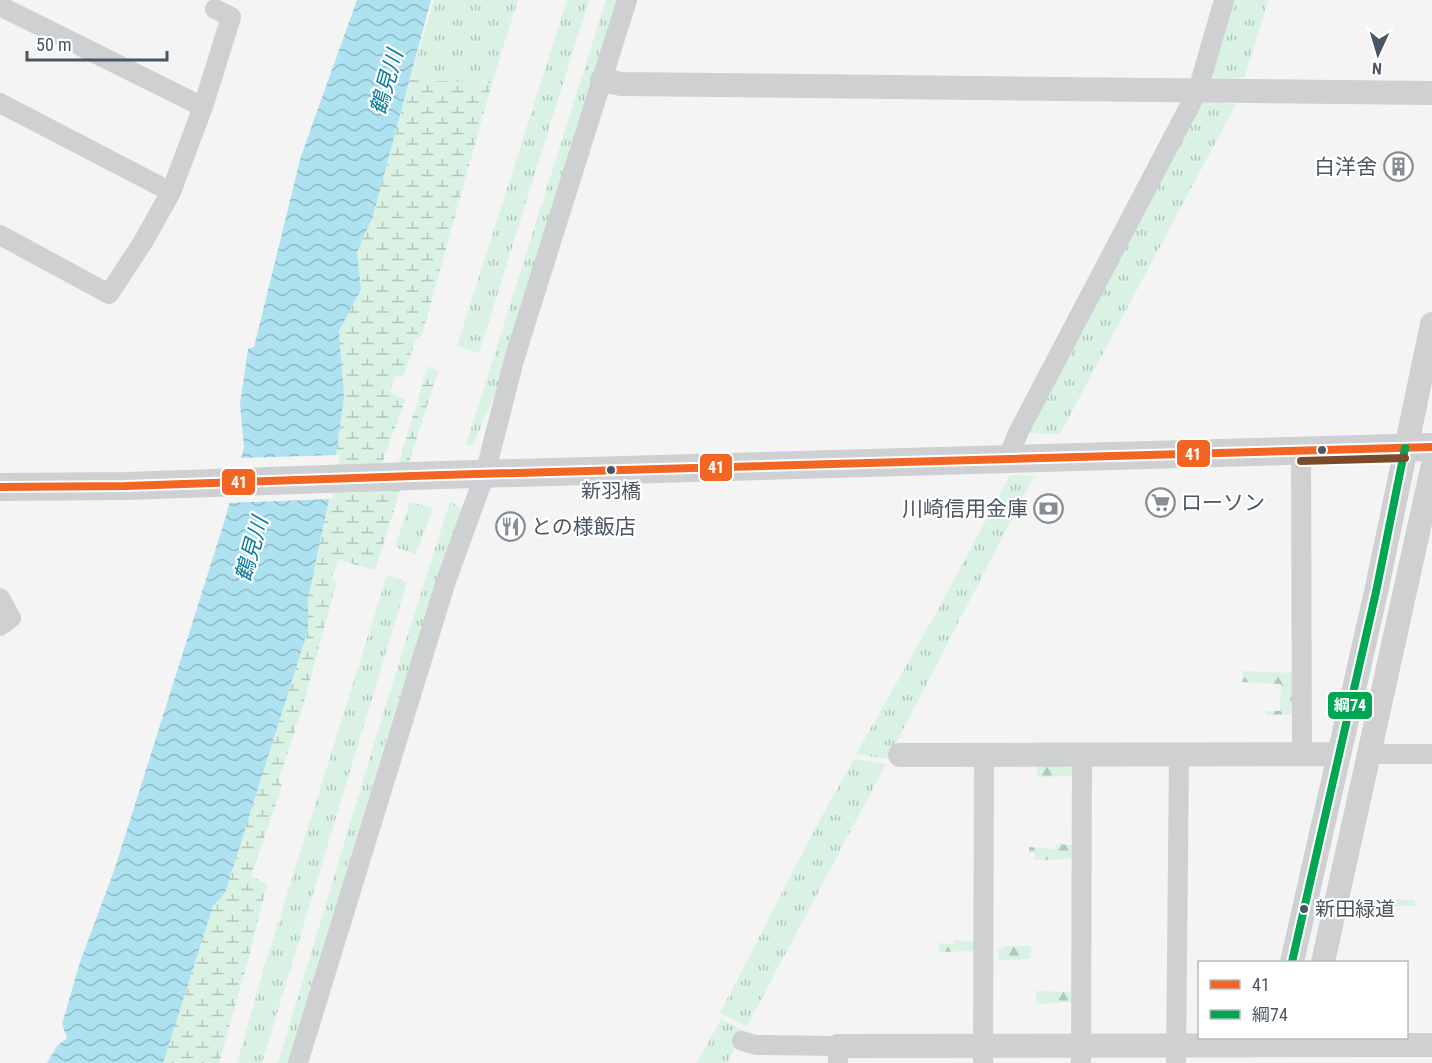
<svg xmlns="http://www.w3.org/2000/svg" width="1432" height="1063" font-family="'Roboto Condensed','Noto Sans JP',sans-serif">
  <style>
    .grass { fill: url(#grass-tufts) }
    .forest { fill: url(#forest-firs) }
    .wetland { fill: url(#wetland-marsh) }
    .water { fill: url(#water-waves) }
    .pier { fill: #f4f4f4 }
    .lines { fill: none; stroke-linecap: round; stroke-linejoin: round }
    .minor { stroke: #ced0d2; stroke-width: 20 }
    .tertiary { stroke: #ced0d2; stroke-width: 24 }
    .secondary { stroke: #ced0d4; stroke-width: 28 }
    .bus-1-casing { stroke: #fff; stroke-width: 12 }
    .bus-2-casing { stroke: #fff; stroke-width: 12 }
    .bus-3-casing { stroke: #fff; stroke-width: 12 }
    .bus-1 { stroke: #f26522; stroke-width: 8 }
    .bus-2 { stroke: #00a651; stroke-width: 8 }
    .bus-3 { stroke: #7a4b2a; stroke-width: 8 }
    .bus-dot { fill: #4a5661; stroke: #fff; stroke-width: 2 }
    .labels { text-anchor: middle; stroke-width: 4.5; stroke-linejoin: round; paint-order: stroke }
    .bus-label { font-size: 20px; fill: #4a5661; stroke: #fff }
    .poi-label { font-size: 21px; fill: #4a5661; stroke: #fff; text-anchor: end }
    .water-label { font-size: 22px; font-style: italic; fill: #0c7c9b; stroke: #fff }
    .line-badge { stroke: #fff; stroke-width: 2 }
    .badge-label { font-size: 16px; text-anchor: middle; font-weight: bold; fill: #fff }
  </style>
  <defs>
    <pattern id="grass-tufts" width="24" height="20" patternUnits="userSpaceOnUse" patternTransform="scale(1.5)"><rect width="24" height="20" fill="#d9f2e3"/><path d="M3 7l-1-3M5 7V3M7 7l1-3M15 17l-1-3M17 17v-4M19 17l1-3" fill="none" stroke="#b2c7bb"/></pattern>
    <pattern id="forest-firs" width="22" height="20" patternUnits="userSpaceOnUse" patternTransform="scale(1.5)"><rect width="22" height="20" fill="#d9f2e3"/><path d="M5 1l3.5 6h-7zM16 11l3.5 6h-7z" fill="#b2c7bb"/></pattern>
    <pattern id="wetland-marsh" width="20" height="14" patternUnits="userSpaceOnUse" patternTransform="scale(1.5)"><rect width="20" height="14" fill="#d9f2e3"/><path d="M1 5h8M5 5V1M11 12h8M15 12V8" fill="none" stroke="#b2c7bb"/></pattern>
    <pattern id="water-waves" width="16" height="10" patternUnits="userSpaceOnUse" patternTransform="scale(1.5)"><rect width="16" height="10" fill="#aee2f0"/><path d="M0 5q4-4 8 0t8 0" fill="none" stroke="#90bac6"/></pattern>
  </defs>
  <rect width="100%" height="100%" fill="#f4f4f4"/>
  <path class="grass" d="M434,0h84l-26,83 -82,-3z
    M567,0h22l-110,353 -22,-7z
    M606,0h13l-118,380 -28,65h-7z
    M1229,0h39l-23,77 -29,3 -6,-11z
    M1201,102l35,2 -176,330 -32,-1z
    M1010,475l24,1 -146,283 -32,-5 79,-139z
    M450,501l12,8 -70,211 -104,343h-10l104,-346z
    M410,502l23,6 -17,46 -21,-7z
    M387,575l20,7 -145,481h-25l27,-95z
    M854,759l32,5 -139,262 -27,-13 98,-190z
    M721,1019l23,12 -17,32h-30z"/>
  <path class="forest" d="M1243,671l51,2 -3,41 -25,1 1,-4h13l1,-27 -39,-2z
    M1036,766h33l5,6v4l-36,1z
    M1056,844l16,1 -1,14 -36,1v-7h-6v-6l27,2z
    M1355,898l60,2v6h-59z
    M954,940l21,2v9l-36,1v-9l14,1z
    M1005,946h26l-1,13 -31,1 -1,-10z
    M1036,991l36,1v10l-36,2z"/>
  <path class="wetland" d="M410,80l82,3 -70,252 -6,4 -13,38 -8,-1 -5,16 15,8 -32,89 19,-4 36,-119 10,5 -63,199 -36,-10 -8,19 6,2 -36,132 -22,66 3,7 -31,90 16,8 -18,73 -30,106h-56l50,-157 12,-13 83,-263v-31l23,-109 13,-93 -5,-66 21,-42 -3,-37 16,-36z"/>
  <path class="water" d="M357,0h74l-58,216 -16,36 4,37 -22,42 5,66 -13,93 -23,109v31l-83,263 -12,13 -50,157h-116l10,-17 10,-8 -5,-14 18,-62 34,-91 112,-355 18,-69 -4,-43 8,-55 6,-2 47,-191z"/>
  <path class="pier" d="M340,455l-8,44 -106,4 12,-45z"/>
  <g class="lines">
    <path class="minor" d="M0,6l203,101
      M0,103l171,89
      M0,235l109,59 34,-52 28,-50 32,-85 28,-90 -16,-8
      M1301,451l1,304
      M1007,459l12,-28 179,-341 26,-90
      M0,598l11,20 -11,8
      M1369,754h63
      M742,1041l14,4 82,1v17
      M298,1063l148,-482 39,-107 29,-114 113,-360
      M983,1063l1,-308
      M1081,1063l1,-308
      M1176,1063l3,-308"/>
    <path class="tertiary" d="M602,80l19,4 811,9
      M900,755l438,-1
      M1292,962l84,-370 56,-268
      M1323,962l109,-493
      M838,1046l594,-1"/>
    <path class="secondary" d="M0,487l126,-1 316,-11 990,-28"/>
    <defs>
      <path id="bus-1" d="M0,487l126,-1 316,-11 990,-28"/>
      <path id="bus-2" d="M1292,962l84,-370 29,-144"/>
      <path id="bus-3" d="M1301,461l104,-3"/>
    </defs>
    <use href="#bus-1" class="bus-1-casing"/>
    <use href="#bus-2" class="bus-2-casing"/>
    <use href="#bus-3" class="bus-3-casing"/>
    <use href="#bus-1" class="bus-1"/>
    <use href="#bus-2" class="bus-2"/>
    <use href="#bus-3" class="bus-3"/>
  </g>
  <defs>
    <symbol id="building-ring" viewBox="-11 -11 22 22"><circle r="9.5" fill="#fff" stroke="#868d94" stroke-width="1.5"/><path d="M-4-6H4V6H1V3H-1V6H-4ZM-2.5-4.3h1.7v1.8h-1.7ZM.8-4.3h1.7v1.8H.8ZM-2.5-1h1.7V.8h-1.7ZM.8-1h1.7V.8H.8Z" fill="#868d94"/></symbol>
    <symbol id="supermarket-ring" viewBox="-11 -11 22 22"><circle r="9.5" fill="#fff" stroke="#868d94" stroke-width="1.5"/><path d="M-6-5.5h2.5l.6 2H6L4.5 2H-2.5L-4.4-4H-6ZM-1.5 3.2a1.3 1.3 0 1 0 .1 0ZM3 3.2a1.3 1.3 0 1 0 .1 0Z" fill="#868d94"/></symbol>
    <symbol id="bank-ring" viewBox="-11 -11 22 22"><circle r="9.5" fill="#fff" stroke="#868d94" stroke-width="1.5"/><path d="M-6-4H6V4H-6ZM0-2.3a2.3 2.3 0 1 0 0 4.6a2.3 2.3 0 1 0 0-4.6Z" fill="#868d94"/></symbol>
    <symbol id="restaurant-ring" viewBox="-11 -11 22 22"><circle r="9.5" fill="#fff" stroke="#868d94" stroke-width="1.5"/><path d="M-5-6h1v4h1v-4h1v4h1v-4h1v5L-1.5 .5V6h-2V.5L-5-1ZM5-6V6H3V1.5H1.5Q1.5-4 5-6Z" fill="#868d94"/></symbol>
  </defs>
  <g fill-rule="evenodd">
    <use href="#building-ring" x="1382" y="150" width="33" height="33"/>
    <use href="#supermarket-ring" x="1144" y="486" width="33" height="33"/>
    <use href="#bank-ring" x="1032" y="492" width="33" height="33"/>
    <use href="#restaurant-ring" x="494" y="510" width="33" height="33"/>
  </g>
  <g class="bus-dot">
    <circle cx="1322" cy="450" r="5"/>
    <circle cx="611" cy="470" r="5"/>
    <circle cx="1304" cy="909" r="5"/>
  </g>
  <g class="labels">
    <g class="bus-label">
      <text x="611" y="498">新羽橋</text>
      <text x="1315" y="916" text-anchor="start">新田緑道</text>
    </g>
    <g class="poi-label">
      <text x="1377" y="174">白洋舍</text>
      <text x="1181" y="510" text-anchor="start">ローソン</text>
      <text x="1028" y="516">川崎信用金庫</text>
      <text x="531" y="534" text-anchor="start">との様飯店</text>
    </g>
    <g class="water-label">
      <text transform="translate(386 82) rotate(-74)" y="8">鶴見川</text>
      <text transform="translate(251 549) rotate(-74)" y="8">鶴見川</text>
    </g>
  </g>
  <g class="line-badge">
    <rect x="1176" y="439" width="35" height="29" rx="6" fill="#f26522"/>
    <rect x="699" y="453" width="34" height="29" rx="6" fill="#f26522"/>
    <rect x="221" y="468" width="35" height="28" rx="6" fill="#f26522"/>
    <rect x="1327" y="691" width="46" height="29" rx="6" fill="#00a651"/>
  </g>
  <g class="badge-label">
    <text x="1193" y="460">41</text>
    <text x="716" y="473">41</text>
    <text x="239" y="488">41</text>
    <text x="1350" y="711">綱74</text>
  </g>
  <rect x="1198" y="961" width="210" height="78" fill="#ffffff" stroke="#b7bbc0" stroke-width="1.5"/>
  <rect x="1210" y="980" width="30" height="9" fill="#f26522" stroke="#b7bbc0" stroke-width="1.5"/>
  <text x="1252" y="991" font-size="18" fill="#4a5661">41</text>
  <rect x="1210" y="1010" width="30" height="9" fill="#00a651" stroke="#b7bbc0" stroke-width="1.5"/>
  <text x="1252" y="1021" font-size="18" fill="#4a5661">綱74</text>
  <g transform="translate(1378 54) rotate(184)" stroke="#ffffff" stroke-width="4.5" paint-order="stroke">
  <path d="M0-4.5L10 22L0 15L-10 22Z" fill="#4a5661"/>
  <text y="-9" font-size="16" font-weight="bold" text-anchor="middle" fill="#4a5661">N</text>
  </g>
  <path d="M27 51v9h140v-9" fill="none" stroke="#4a5661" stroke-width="3"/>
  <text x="36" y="51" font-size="18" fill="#4a5661" stroke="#ffffff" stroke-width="4.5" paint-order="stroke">50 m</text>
</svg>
